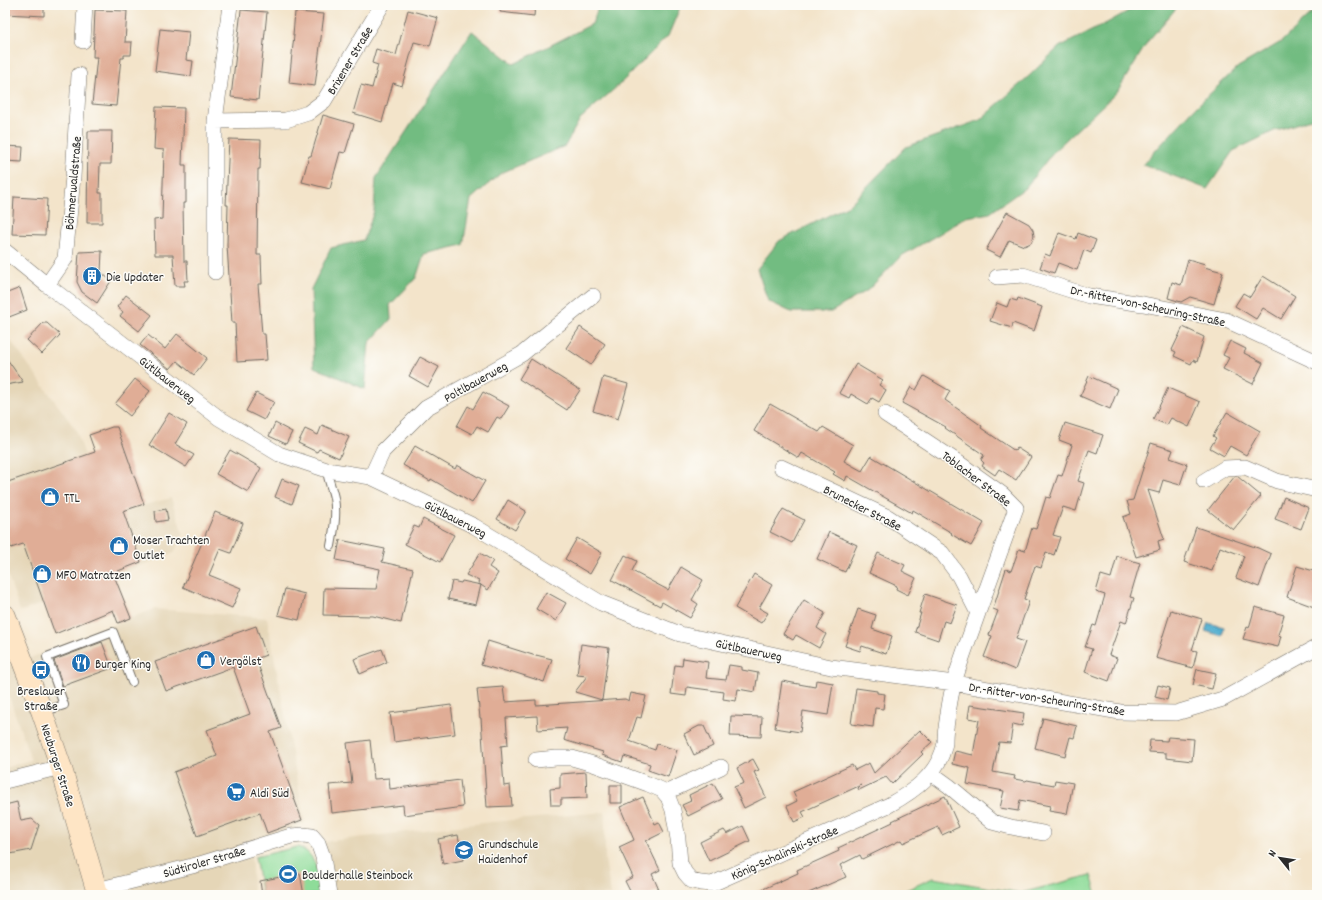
<svg xmlns="http://www.w3.org/2000/svg" width="1322" height="900" font-family="Dekko,sans-serif">
  <style>
    .built { fill: #e5d6b7 }
    .green { fill: #8edc99; stroke: #5c8462 }
    .forest { fill: #72bc81; stroke: #4e7456 }
    .water { fill: #51aecf; stroke: #3e6c7d }
    .building { fill: #e0ad96 }
    .lines { fill: none; stroke-linecap: round; stroke-linejoin: round }
    .lane-casing { stroke: #716c63; stroke-width: 10 }
    .street-casing { stroke: #716c63; stroke-width: 16 }
    .secondary-casing { stroke: #716c63; stroke-width: 22 }
    .lane { stroke: #fff; stroke-width: 8 }
    .street { stroke: #fff; stroke-width: 15 }
    .secondary { stroke: #fee5c5; stroke-width: 21 }
    .labels { text-anchor: middle; stroke-width: 3; stroke-linejoin: round; paint-order: stroke }
    .street-label { font-size: 13px; fill: #2b2b2b; stroke: #fdfcf7 }
    .poi-label { font-size: 13px; fill: #2b2b2b; stroke: #fdfcf7; text-anchor: start }
  </style>
  <rect width="100%" height="100%" fill="#fdfcf7"/>
  <filter id="ink" filterUnits="userSpaceOnUse"><feTurbulence type="fractalNoise" baseFrequency=".025" numOctaves="2"/><feDisplacementMap in="SourceGraphic" scale="8" xChannelSelector="R" yChannelSelector="G"/><feConvolveMatrix kernelMatrix="1 2 1 2 8 2 1 2 1" color-interpolation-filters="sRGB"/></filter>
  <filter id="wash" filterUnits="userSpaceOnUse"><feTurbulence type="fractalNoise" baseFrequency=".012" numOctaves="4" result="noise"/><feDisplacementMap in="SourceGraphic" scale="16" xChannelSelector="R" yChannelSelector="G"/><feGaussianBlur stdDeviation="0.9" result="paint"/><feColorMatrix in="noise" values="0 0 0 0 0 0 0 0 0 0 0 0 0 0 0 0 0 1.4 0 .05"/><feComposite in="paint" operator="in"/></filter>
  <g filter="url(#wash)">
    <rect width="100%" height="100%" fill="#f3e4ca"/>
    <path class="built" d="M5,333l71,97 30,85 65,-17 12,36 -9,19 -149,57 -5,1 -15,-44z
      M154,609l113,9 38,205 -54,19 2,53h-248v-127l26,-8 -26,-75v-17z
      M605,812v47l6,36h-281l-8,-53 170,-20z"/>
    <path class="green" d="M297,847c21,5 21,30 24,48h-59l-7,-38z
      M1091,875l6,20h-202l38,-17 88,15z"/>
    <path class="forest" d="M599,5h82l-13,31 -48,48 -40,35 -15,27 -64,27 -30,26 -8,46 -39,9 -8,24 -26,27 1,14 -22,24 -4,46 -51,-22 -3,-78 20,-41 33,-8 10,-29 2,-33 96,-147 42,33 78,-40z
      M1139,5h40l-31,36 -31,51 -63,59 -29,37 -35,25 -24,4 -27,17 -38,22 -33,34 -37,22h-40l-23,-11 -11,-32 22,-28 70,-36 57,-58 74,-27 49,-44 30,-29 46,-23z
      M1317,8v109l-43,14 -41,20 -26,38 -64,-25 52,-56 43,-41 43,-25z"/>
    <path class="water" d="M1208,623l16,4 -2,9 -17,-5z"/>
    <g id="blocks">
      <path class="building" d="M5,5h39v11l-39,-2z
        M501,5h34l-1,11 -34,-4z
        M95,10l32,1 -2,31h7l-1,13h-7v3h-3l-5,48 -24,-2 5,-47h-4z
        M241,10l26,2 -9,88 -27,-3z
        M408,10l30,8 -8,28 -16,-4 -12,44 -9,-3 -11,39 -29,-9 8,-28 11,3 6,-23 -6,-2 4,-14 20,6z
        M295,12l29,2 -9,72 -26,-3 5,-48h-1z
        M160,29l29,3 -3,28 7,1 -2,15 -36,-5z
        M156,107l28,1 -2,57h4v38h-3l1,58h3l1,20h-4l1,5h-10l-2,-31h-18l-1,-35 8,-1 2,-69 -10,-1z
        M323,115l31,9 -9,29 -5,-1 -10,37 -28,-7 7,-26h2z
        M88,131h24l-1,33h-11l-1,29h3v30h-15z
        M229,139l32,1 -1,29h-2l-1,86h4l1,29h-4l4,50h3l2,26 -30,2 -2,-39h-3l-5,-78 1,-40h-2z
        M5,146l18,1 -1,15 -17,-1z
        M14,197l33,2 -2,36 -33,-1z
        M1007,212l22,12 4,6 1,6 -3,7 -7,3 -15,-6 -9,17 -14,-7z
        M1059,233l17,6 2,-6 18,7 -5,13 -7,-3 -7,20 -19,-7 -4,10 -14,-5 5,-14 5,2z
        M102,251l-1,21 10,9 -14,22 -15,-11 -5,-10 2,-30z
        M1188,259l17,5 -1,3 19,5 -9,32 -24,-7 -9,5 -13,-4 4,-16 9,3z
        M1263,276l32,20 -14,23 -18,-11 -7,11 -21,-13 8,-13 7,4z
        M20,288l7,22 -18,7 -4,-14v-9z
        M126,295l26,20 -13,16 -19,-15 3,-4 -6,-5z
        M1018,298l24,9 -8,24 -21,-8 -1,5 -22,-7 7,-18 10,4 3,-8 7,2z
        M43,323h4l13,12 -18,19 -15,-14z
        M580,327l25,17 -14,21 -25,-17z
        M1183,327l21,10 -7,25 -4,-2 -2,4 -17,-8 2,-4 -4,-2z
        M177,334l30,24 -13,17 -17,-14 -7,8 -30,-24 8,-10 17,14z
        M1230,341l16,8 -2,4 19,10 -10,21 -30,-15 6,-11 -6,-3z
        M5,356l18,26 -18,3z
        M420,357l19,10 -11,20 -19,-11z
        M531,359l49,31 -13,20 -48,-31z
        M856,364l27,16 -4,5 7,5 -7,12 -7,-4 -4,6 -17,-10 -2,4 -10,-5z
        M924,376l26,15 -5,9 37,26 -1,2 34,23 2,-3 14,9 -15,23 -17,-11 -4,6 -13,-9 2,-3 -3,-3 3,-5 -39,-27 1,-1 -44,-24 9,-16 5,3z
        M1089,376l29,13 -8,20 -30,-13z
        M603,377l25,7 -10,35 -25,-8z
        M135,379l15,12 -20,25 -15,-12z
        M1168,388l32,14 -11,25 -18,-9 -4,7 -14,-6z
        M483,392l26,14 -8,13 -4,-2 -9,15 -11,-6 -5,8 -15,-8 11,-20 5,3z
        M256,393l18,9 -10,18 -18,-9z
        M770,404l49,28 4,-5 30,18 -9,16 18,10 9,-15 113,67 -13,23 -20,-12 1,-1 -39,-23 -1,3 -65,-37 -2,5 -12,-7 2,-2 -33,-19 -3,5 -45,-27z
        M1227,412l33,19 -14,24 -16,-9 -6,10 -14,-8 6,-10 -3,-2z
        M169,413l18,11 -12,20 19,11 -8,12 -37,-22z
        M275,423l17,9 -6,12 -17,-8z
        M1065,423l38,12 -6,18 -8,-3 -11,31 6,2 -8,28 -13,-4 -10,28 7,2 -6,18 -8,-3 -5,16 -6,-2 -11,33 5,2 -13,38 9,3 -10,28 -31,-13 8,-21 -3,-1 9,-24 -5,-2 13,-40 5,2 8,-22 6,2 7,-23 4,1 10,-32 4,1 8,-23 4,1 10,-31 -13,-5z
        M322,425l27,12 -10,21 -20,-9 -2,3 -19,-9 7,-14 13,6z
        M112,427h5l27,77 -21,7 18,51 -28,11 18,45 -13,5 -5,-13 -58,24 -32,-90 -12,4 -6,-18v-47l90,-31 -6,-17z
        M1151,443l22,7 -3,8 17,6 -7,21 -17,-5 -4,13 -11,-3 16,49 -6,2 2,9 -24,7 -13,-40 8,-3 -4,-13 6,-1z
        M415,446l40,23 2,-4 28,16 -13,22 -41,-24 -1,2 -27,-16z
        M230,450l31,18 -13,24 -32,-18z
        M1235,476h2l24,20 -28,34 -25,-20z
        M282,479l17,7 -7,18 -17,-7z
        M1284,497l25,11 -8,21 -26,-10z
        M508,500l18,11 -11,19 -18,-11z
        M166,509l2,11 -12,2 -1,-11z
        M783,509l21,11 -12,23 -22,-11z
        M215,512l28,11 -12,30 -11,-4 -11,26 32,13 -9,20 -49,-21z
        M423,519l31,16 -14,27 -35,-18 9,-18 5,2z
        M1196,527l62,21 13,6 -12,33 -23,-9 8,-22 -24,-9 -8,24 -28,-9z
        M829,532l28,13 -12,27 -28,-13z
        M577,538l25,15 -12,21 -25,-15z
        M340,540l45,9 -3,13 31,7 -12,54 -28,-7 -50,-1 1,-27 52,1 4,-20 -44,-9z
        M480,553l13,8 -4,6 9,6 -10,17 -10,-7 1,-2 -13,-6z
        M878,553l27,12 -3,6 14,7 -8,17 -12,-6 1,-3 -28,-13z
        M625,555l12,6 -5,10 36,19 13,-23 22,13 -11,20 6,4 -8,14 -28,-16 -2,4 -48,-26z
        M1117,556l23,7 -10,34 4,1 -8,25 -5,-2 -12,34 8,3 -8,23 -24,-9 7,-23 -7,-2 8,-22 3,1 9,-31 -9,-3 5,-17 10,3z
        M1297,566l20,6v27l-3,8 -27,-10z
        M754,574l18,11 -13,23 9,5 -7,10 -26,-15z
        M452,581l9,2 1,-2 19,4 -5,20 -28,-6z
        M285,589l20,5 -6,26 -21,-5z
        M546,592l20,11 -10,18 -20,-12z
        M925,594l32,11 -7,18 -6,-2 -6,19 -23,-8 6,-19h-2z
        M804,600l21,13 -8,15 9,6 -7,14 -23,-13 -3,5 -10,-6z
        M1255,607l29,8 -6,20 3,1 -3,11 -35,-8 4,-12 2,1z
        M858,609l18,6 -4,14 20,7 -6,18 -24,-8 -2,5 -15,-5z
        M1171,610l31,9 -10,31 5,1 -4,17 -37,-10z
        M256,626l10,29 -10,4 25,69 -11,4 32,88 -35,13 -7,-20 -63,23 -23,-64 43,-16 -10,-26 43,-16 -17,-47 -67,24 -11,-29z
        M488,641l48,15v-1l16,4 -8,23 -34,-11 -1,2 -28,-8z
        M102,642l10,26 -49,18 -9,-26z
        M581,644l28,4 -7,52 -27,-8 12,-16 -10,-1z
        M382,649l5,13 -27,12 -6,-15z
        M683,658l25,4 -2,16 20,2 3,-15 13,2v3l16,3 -3,19 -17,-3 -2,12 -13,-2 1,-7 -37,-5 -1,9 -15,-2 4,-29 7,1z
        M1197,669l19,4 -4,16 -19,-4z
        M816,680l17,3 -5,32 -25,-4 -3,21 -25,-4 7,-47 33,6z
        M1158,685l12,3 -3,12 -12,-3z
        M503,687l2,15 31,-2v5l89,-6 4,2 2,-8 15,3 -5,22 -4,-1 -8,24 26,9 2,-6 20,6 -9,27 -20,-7 2,-6 -26,-8 -2,6 -20,-7 1,-3 -39,-12 3,-12 -29,2 -1,-14 -31,2 2,27 -7,1 3,40 6,-1 2,21 -25,1 -6,-89h-1l-3,-29z
        M856,688l21,3v2l8,1 -2,15 -8,-1 -2,19 -22,-3z
        M451,705l4,29 -61,8 -4,-29z
        M970,705l54,8 -2,13 -9,-2 -3,19 -11,-1 -6,30 22,4 -1,3 12,2 1,-1 27,5 1,-5 18,3 -6,31 -18,-3 1,-5 -30,-6 -2,11 -18,-3 4,-17 -37,-7 3,-16 -18,-4 3,-13 18,4 6,-35 -11,-2z
        M731,716l31,1 -1,20 -31,-1z
        M1043,718l34,8 -3,12 -4,-1 -5,19 -30,-8z
        M699,726h5l9,20 -19,9 -10,-21z
        M920,730l12,12 -11,10 2,2 -31,30 -6,-7 -27,13 -1,-2 3,-3 -59,27 3,5 -11,5 -7,-16 10,-5 -4,-9 59,-27 3,5 14,-7 5,10z
        M1168,737l26,2 -2,22 -26,-3v-5l-17,-1 1,-12 17,1z
        M370,740l4,39 15,-1 1,11 70,-9 3,27 -59,8 -1,-10 -71,8 -3,-28 23,-2 -5,-40z
        M753,759l6,11 -5,2 12,25 -22,11 -10,-21 10,-4 -7,-15z
        M586,772l1,26 -26,1v6h-10l-1,-16 10,-1v-14z
        M713,783l9,16 -34,17 -6,-11 9,-4 -2,-6z
        M610,785h12v18h-12z
        M945,796l14,31 -17,8 -4,-8 -35,16 -2,-3 -39,19 -2,-4 -20,10 6,12 -42,18h-54l48,-22 -1,-3 42,-19 -1,-3 55,-26 -1,-1z
        M643,797l12,27 4,-2 5,10 -18,9 14,29 -8,4 7,16 -11,5h-16l-7,-14 8,-4 -14,-30 15,-7 -14,-33z
        M17,802l4,19 11,-2 7,6 -8,25 -21,4 -5,-4v-45z
        M743,826l7,15 -41,20 -9,-19 24,-12 3,4z
        M458,835l5,25 -20,4 -5,-25z
        M300,873l4,22h-42l-2,-14z"/>
    </g>
  </g>
  <g filter="url(#ink)">
    <use href="#blocks" fill-opacity="0" stroke="#716c63" stroke-width="1"/>
    <g class="lines">
      <defs>
        <path id="lane" d="M327,470c1,10 5,18 7,28 3,16 0,32 -3,48
          M42,712l22,-7 -17,-48 66,-25 19,50"/>
        <path id="street" d="M83,41l2,-36
          M215,121l71,-1 22,-7 16,-12 58,-96
          M5,251l42,34 172,133 60,36 48,16 44,7 103,49 127,77 79,31 151,33 123,16 166,29 56,1 47,-14 94,-52
          M215,272v-151l15,-116
          M997,277l26,-2 66,21 54,8 83,16 91,42
          M47,285l18,-26 8,-82 6,-102
          M885,414l71,47 46,33 14,14 -38,105
          M371,477l12,-26 43,-43 96,-54 71,-58
          M1204,481l21,-13 20,-1 32,14 40,9
          M536,760l20,-2h16l21,6 55,20 14,6 6,7 5,13 5,29 2,24 5,10 7,8 9,2 11,1 177,-79c25,-14 50,-31 56,-62 0,-5 0,-10 1,-15 2,-15 4,-31 8,-45 7,-24 16,-47 24,-70l-19,-37 -17,-23 -54,-36 -107,-50
          M931,773l18,13 43,36 19,5 32,6
          M5,781l56,-14
          M665,793l56,-26
          M97,890l103,-26 91,-28 12,-1 9,1 6,7 5,14 6,38"/>
        <path id="secondary" d="M5,615l37,97 19,55 37,128"/>
      </defs>
      <use href="#lane" class="lane-casing"/>
      <use href="#street" class="street-casing"/>
      <use href="#secondary" class="secondary-casing"/>
      <use href="#lane" class="lane"/>
      <use href="#street" class="street"/>
      <use href="#secondary" class="secondary"/>
    </g>
  </g>
  <defs>
    <symbol id="building-disc" viewBox="-11 -11 22 22"><circle r="9.5" fill="#1f6fb2" stroke="#fdfcf7"/><path d="M-4-6H4V6H1V3H-1V6H-4ZM-2.5-4.3h1.7v1.8h-1.7ZM.8-4.3h1.7v1.8H.8ZM-2.5-1h1.7V.8h-1.7ZM.8-1h1.7V.8H.8Z" fill="#fff"/></symbol>
    <symbol id="shop-disc" viewBox="-11 -11 22 22"><circle r="9.5" fill="#1f6fb2" stroke="#fdfcf7"/><path d="M-5-2.5h2.3a2.7 3.5 0 0 1 5.4 0H5L5.5 6h-11ZM-1.5-2.5h3a1.5 2.3 0 0 0-3 0Z" fill="#fff"/></symbol>
    <symbol id="restaurant-disc" viewBox="-11 -11 22 22"><circle r="9.5" fill="#1f6fb2" stroke="#fdfcf7"/><path d="M-5-6h1v4h1v-4h1v4h1v-4h1v5L-1.5 .5V6h-2V.5L-5-1ZM5-6V6H3V1.5H1.5Q1.5-4 5-6Z" fill="#fff"/></symbol>
    <symbol id="bus-disc" viewBox="-11 -11 22 22"><circle r="9.5" fill="#1f6fb2" stroke="#fdfcf7"/><path d="M-5-6H5V4H4V6H2V4H-2V6H-4V4H-5ZM-3.5-4V0h7V-4ZM-3.5 1.2v1.5H-2V1.2ZM2 1.2v1.5H3.5V1.2Z" fill="#fff"/></symbol>
    <symbol id="supermarket-disc" viewBox="-11 -11 22 22"><circle r="9.5" fill="#1f6fb2" stroke="#fdfcf7"/><path d="M-6-5.5h2.5l.6 2H6L4.5 2H-2.5L-4.4-4H-6ZM-1.5 3.2a1.3 1.3 0 1 0 .1 0ZM3 3.2a1.3 1.3 0 1 0 .1 0Z" fill="#fff"/></symbol>
    <symbol id="school-disc" viewBox="-11 -11 22 22"><circle r="9.5" fill="#1f6fb2" stroke="#fdfcf7"/><path d="M0-5L7-2L0 1L-7-2ZM-4 1L0 2.5L4 1V4Q0 6-4 4Z" fill="#fff"/></symbol>
    <symbol id="stadium-disc" viewBox="-11 -11 22 22"><circle r="9.5" fill="#1f6fb2" stroke="#fdfcf7"/><path d="M0-5a6.5 5 0 1 0 0 10a6.5 5 0 1 0 0-10ZM-3.5-1.8h7v3.6h-7Z" fill="#fff"/></symbol>
  </defs>
  <g fill-rule="evenodd">
    <use href="#building-disc" x="81" y="265" width="22" height="22"/>
    <use href="#shop-disc" x="39" y="486" width="22" height="22"/>
    <use href="#shop-disc" x="108" y="535" width="22" height="22"/>
    <use href="#shop-disc" x="31" y="563" width="22" height="22"/>
    <use href="#shop-disc" x="195" y="649" width="22" height="22"/>
    <use href="#restaurant-disc" x="70" y="652" width="22" height="22"/>
    <use href="#bus-disc" x="30" y="659" width="22" height="22"/>
    <use href="#supermarket-disc" x="225" y="781" width="22" height="22"/>
    <use href="#school-disc" x="453" y="839" width="22" height="22"/>
    <use href="#stadium-disc" x="277" y="863" width="22" height="22"/>
  </g>
  <g class="labels">
    <g class="street-label">
      <text transform="translate(349 60) rotate(-59)" y="5">Brixener Straße</text>
      <text transform="translate(72 183) rotate(-85)" y="5">Böhmerwaldstraße</text>
      <text transform="translate(1148 305) rotate(12)" y="5">Dr.-Ritter-von-Scheuring-Straße</text>
      <text transform="translate(168 379) rotate(38)" y="5">Gütlbauerweg</text>
      <text transform="translate(475 381) rotate(-29)" y="5">Poltlbauerweg</text>
      <text transform="translate(977 478) rotate(37)" y="5">Toblacher Straße</text>
      <text transform="translate(863 507) rotate(27)" y="5">Brunecker Straße</text>
      <text transform="translate(456 518) rotate(27)" y="5">Gütlbauerweg</text>
      <text transform="translate(749 649) rotate(12)" y="5">Gütlbauerweg</text>
      <text transform="translate(1047 698) rotate(9)" y="5">Dr.-Ritter-von-Scheuring-Straße</text>
      <text transform="translate(59 765) rotate(72)" y="5">Neuburger Straße</text>
      <text transform="translate(784 852) rotate(-24)" y="5">König-Schalinski-Straße</text>
      <text transform="translate(204 861) rotate(-16)" y="5">Südtiroler Straße</text>
    </g>
    <g class="poi-label">
      <text x="106" y="281">Die Updater</text>
      <text x="64" y="502">TTL</text>
      <text x="133" y="544">Moser Trachten<tspan x="133" dy="15">Outlet</tspan></text>
      <text x="56" y="579">MFO Matratzen</text>
      <text x="220" y="665">Vergölst</text>
      <text x="95" y="668">Burger King</text>
      <text x="41" y="695" text-anchor="middle">Breslauer<tspan x="41" dy="15">Straße</tspan></text>
      <text x="250" y="797">Aldi Süd</text>
      <text x="478" y="848">Grundschule<tspan x="478" dy="15">Haidenhof</tspan></text>
      <text x="302" y="879">Boulderhalle Steinbock</text>
    </g>
  </g>
  <rect width="1322" height="900" fill="none" stroke="#fdfcf7" stroke-width="20"/>
  <g transform="translate(1280 858) rotate(300)" stroke="#fdfcf7" stroke-width="3" paint-order="stroke">
  <path d="M0-3L7 15L0 10L-7 15Z" fill="#2b2b2b"/>
  <text y="-6" font-size="11" font-weight="bold" text-anchor="middle" fill="#2b2b2b">N</text>
  </g>
</svg>
